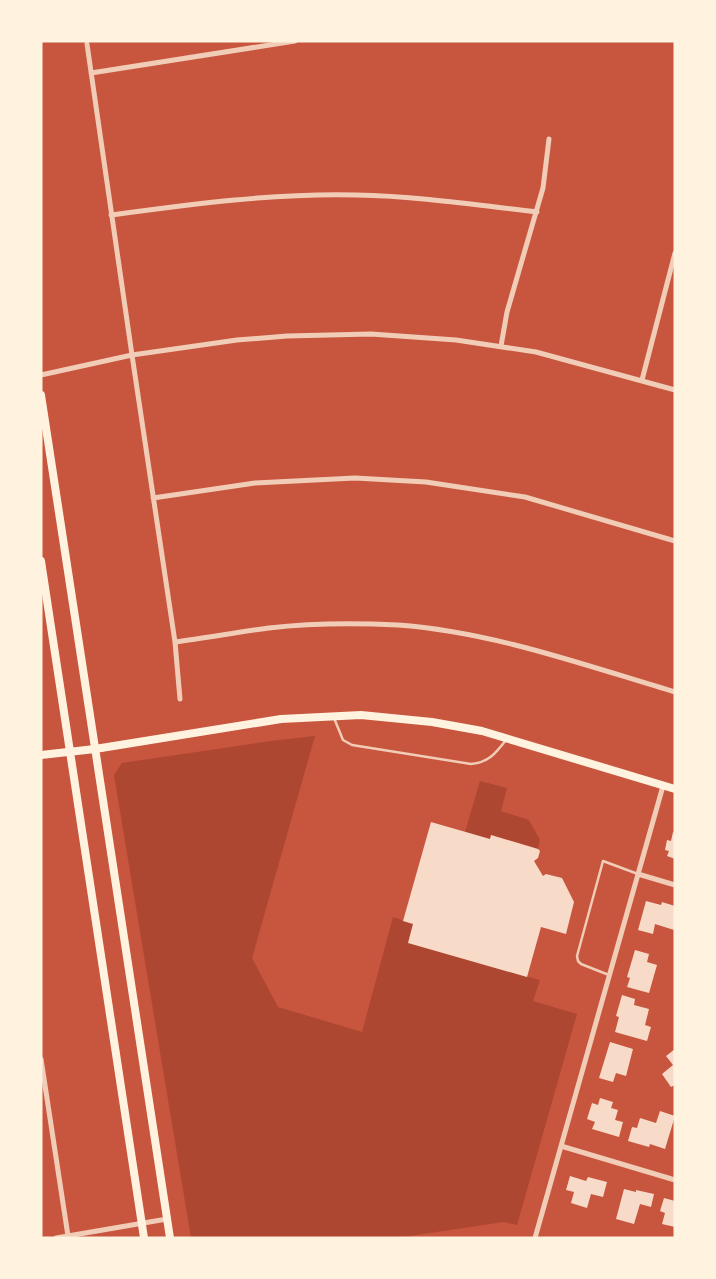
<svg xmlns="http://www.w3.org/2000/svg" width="716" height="1279" font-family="'Crimson Pro',serif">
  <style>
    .green { fill: #ae4732 }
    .building { fill: #f7dbc8 }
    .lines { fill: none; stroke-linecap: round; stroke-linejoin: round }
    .service { stroke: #f1ccb7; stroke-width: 2.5 }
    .minor { stroke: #f1ccb7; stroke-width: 5 }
    .secondary { stroke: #fff3e0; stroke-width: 8 }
  </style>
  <rect width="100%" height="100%" fill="#c8553d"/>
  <path class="green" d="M315,736l-63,222 26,49 84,25 31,-115 20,7 -5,19 132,37 -7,21 44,13 -60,211 -13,-3 -108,16h-205l-77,-463 8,-12 149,-22z
    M480,781l27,7 -6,23 28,9 11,20 -2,9 -46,-14 -2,4 -25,-7z"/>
  <path class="building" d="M431,822l59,17 1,-4 47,14 2,2 -2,7 -4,3 9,15 3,-2 16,4 12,24 -8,32 -25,-7 -14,50 -119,-34 5,-19 -10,-3z
    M673,832l2,1v26l-8,-3 2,-5 -4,-1 2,-10 4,1z
    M646,901l15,4 1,-3 13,4 -1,24 -19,-6 -2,10 -15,-4z
    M635,950l14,4 -2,8 10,3 -8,28 -22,-6 3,-9 -3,-1z
    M622,995l13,4 -1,6 15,4 -4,16 6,2 -4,14 -32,-9 4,-15 -3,-1z
    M610,1042l23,7 -7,27 -10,-3 -3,9 -14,-4z
    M675,1049v36l-4,2 -9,-13 11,-9 -7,-9z
    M600,1098l13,4 -2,6 7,2 -3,10 8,2 -4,15 -27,-8 3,-7 -8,-3 5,-16 6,2z
    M660,1111l15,5 -10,33 -15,-5 -1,3 -21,-6 4,-14 5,1 3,-10 16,5z
    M570,1176l16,5 2,-4 19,5 -4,15 -12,-3 -4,14 -16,-5 3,-11 -8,-2z
    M624,1189l12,3v-2l18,4 -3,13 -11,-3 -6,20 -18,-5z
    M664,1198l11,3v26l-13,-3 3,-11 -5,-2z"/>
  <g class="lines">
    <path class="service" d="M334,718l9,22 9,5 119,19c17,-1 25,-11 35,-24
      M609,975l-28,-11 -3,-3 -1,-5 26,-95 35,13"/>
    <path class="minor" d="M87,44l45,311 43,287 5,57
      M91,73l204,-32
      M111,215c82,-11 163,-22 245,-20 61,1 121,10 181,17
      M501,346l6,-34 36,-124 6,-49
      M41,375l91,-20 105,-15 50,-4 84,-2 85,6 80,12 139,38
      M642,380l33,-127
      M153,498l102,-15 100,-5 71,4 99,15 150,44
      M175,642c31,-4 63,-10 94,-14 43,-5 87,-5 129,-3 95,7 186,40 277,67
      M638,874l37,11
      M41,1059l27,177
      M561,1146l114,34
      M56,1238l111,-19
      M535,1238l128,-452"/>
    <path class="secondary" d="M41,395l129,843
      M41,561l103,677
      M41,755l54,-6 186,-30 80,-4 71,7 50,9 193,58"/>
  </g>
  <rect width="716" height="1279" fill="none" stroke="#fff3e0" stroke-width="85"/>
</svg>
